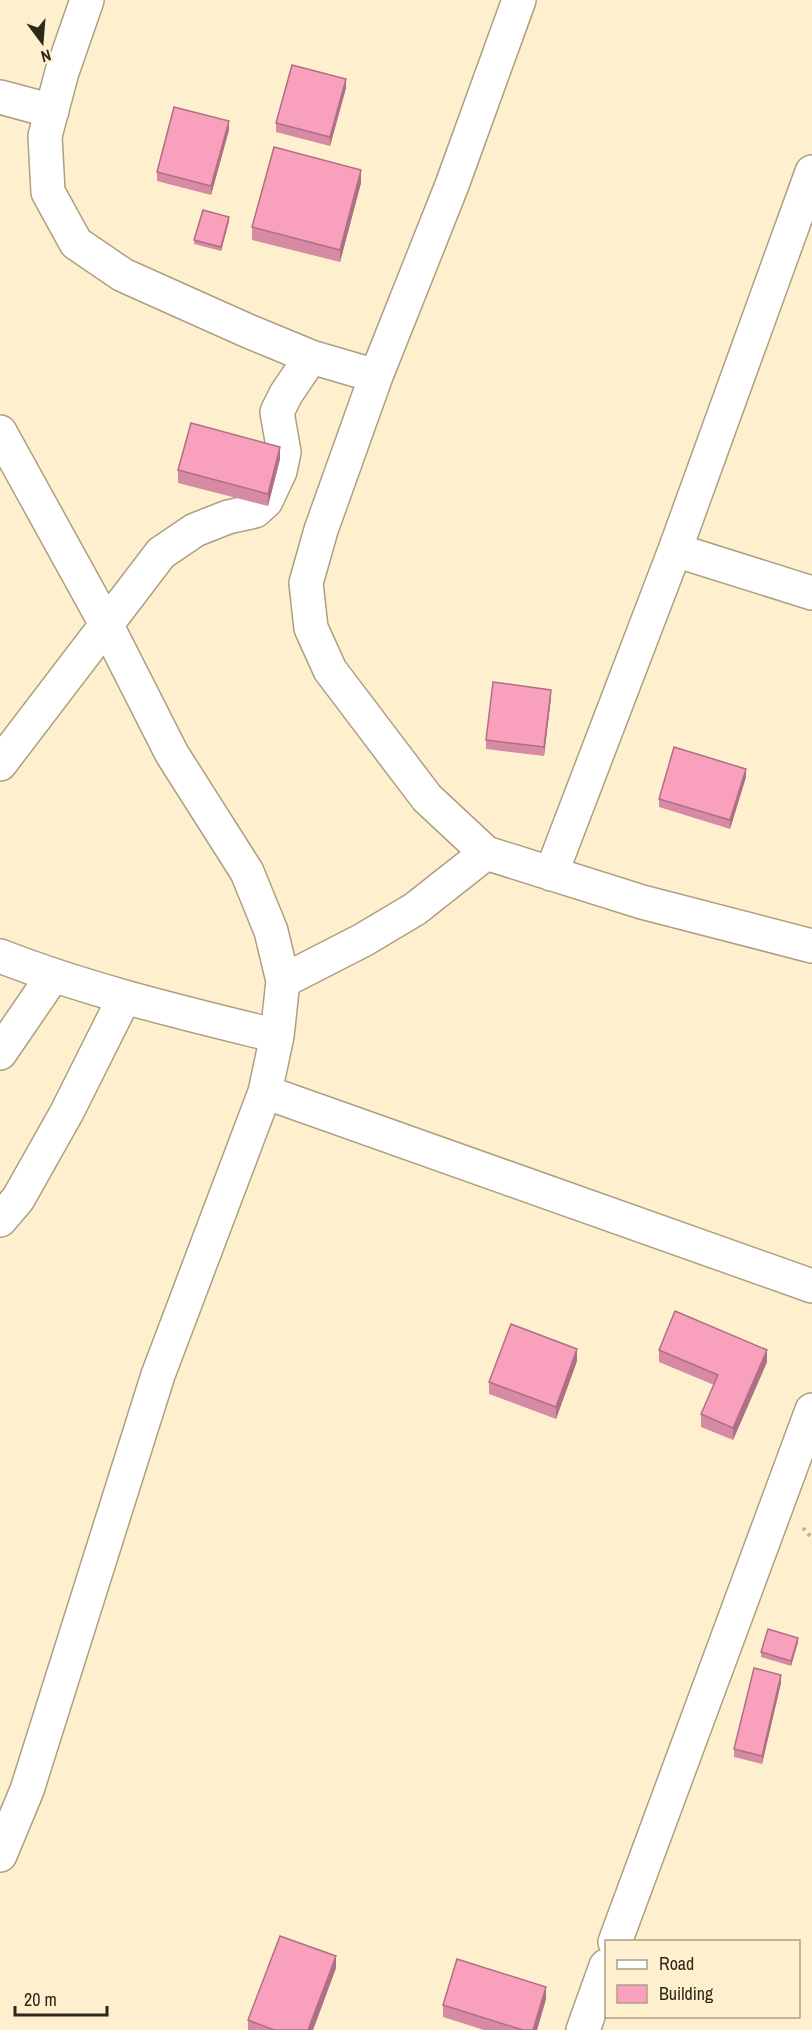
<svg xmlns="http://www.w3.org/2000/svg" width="812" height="2030" font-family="'Archivo Narrow',sans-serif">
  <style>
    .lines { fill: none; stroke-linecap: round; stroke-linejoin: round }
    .minor-casing { stroke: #ada080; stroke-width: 36 }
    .path { stroke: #bdb296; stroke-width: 4; stroke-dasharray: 3 4.5; stroke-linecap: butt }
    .minor { stroke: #fff; stroke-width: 33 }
    .wall { fill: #d68aa3 }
    .shaded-wall { fill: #ae7084 }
    .building { fill: #f9a0bd; stroke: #ae7084; stroke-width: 1.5 }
  </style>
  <rect width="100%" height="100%" fill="#fef0ce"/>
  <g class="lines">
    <defs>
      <path id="minor" d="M87,0l-25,72 -17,64 3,56 28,51 47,32 125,56 63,26 65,19
        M519,0l-67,185 -76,191 -55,154 -15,53 5,45 19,42 97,128 59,55 156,49 170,44
        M0,97l52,14
        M0,432l106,192 66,130 75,118 24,59 12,50 -6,55 -12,56 -107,283 -131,415 -27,65
        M675,550l137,43
        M0,764l161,-211 34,-23 33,-13 27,-6 11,-10 14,-30 4,-19 -7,-40 9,-18 25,-37
        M551,874l124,-324 137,-378
        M0,956c90,35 184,57 277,80
        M283,981l80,-41 52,-31 71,-56
        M0,1053l52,-76
        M265,1092l547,194
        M0,1220l18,-21 49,-87 57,-114
        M615,1942l197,-532
        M583,2030l23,-64"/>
    </defs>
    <use href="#minor" class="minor-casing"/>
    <path class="path" d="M803,1528l9,10"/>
    <use href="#minor" class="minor"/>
  </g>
  <path class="wall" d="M346,88l-16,58 -54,-14v-9z
    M229,130l-18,65 -54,-14v-9z
    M361,183l-21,79 -88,-22v-13z
    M229,221l-8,30 -27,-7v-4z
    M280,459l-12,47 -90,-23v-13z
    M551,698l-7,58 -58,-7v-9z
    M746,777l-16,52 -71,-22v-8z
    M659,1350l108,12 -34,78 -32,-13v-13l13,-29 -55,-23z
    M577,1361l-21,58 -67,-25v-12z
    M798,1642l-7,24 -30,-9v-5z
    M781,1683l-19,81 -28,-7v-8z
    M336,1968l-23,62h-65v-10z
    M546,1999l-9,31h-53l-41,-13v-12z"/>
  <path class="shaded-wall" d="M346,79v9l-16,58v-9z
    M229,121v9l-18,65v-9z
    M361,170v13l-21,79v-12z
    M229,217v4l-8,30v-4z
    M280,447v12l-12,47v-12z
    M551,690v8l-7,58v-9z
    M746,769v8l-16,52v-9z
    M577,1349v12l-21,58v-12z
    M767,1350v12l-34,78v-12z
    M798,1638v4l-7,24v-5z
    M781,1675v8l-19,81v-8z
    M336,1956v12l-23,62h-5z
    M546,1987v12l-9,31h-4z"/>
  <path class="building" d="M292,65l54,14 -16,58 -54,-14z
    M174,107l55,14 -18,65 -54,-14z
    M274,147l87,23 -21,80 -88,-23z
    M203,210l26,7 -8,30 -27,-7z
    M191,423l89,24 -12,47 -90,-24z
    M493,682l58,8 -7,57 -58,-7z
    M674,747l72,22 -16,51 -71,-21z
    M675,1311l92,39 -34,78 -32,-14 17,-39 -59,-25z
    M511,1324l66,25 -21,58 -67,-25z
    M768,1629l30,9 -7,23 -30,-9z
    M754,1668l27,7 -19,81 -28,-7z
    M280,1936l56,20 -28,74h-34l-26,-10z
    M457,1959l89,28 -13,43h-10l-80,-25z"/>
  <rect x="605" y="1940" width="195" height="78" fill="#fef0ce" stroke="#aba086" stroke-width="1.5"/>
  <rect x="617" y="1960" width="30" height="9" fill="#ffffff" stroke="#aba086" stroke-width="1.5"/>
  <text x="659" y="1970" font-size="18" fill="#2e281b">Road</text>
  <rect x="617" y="1985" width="30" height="18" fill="#f9a0bd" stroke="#aba086" stroke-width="1.5"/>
  <text x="659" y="2000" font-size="18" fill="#2e281b">Building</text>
  <g transform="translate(42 42) rotate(164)" stroke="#fef0ce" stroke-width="4.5" paint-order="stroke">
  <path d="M0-4.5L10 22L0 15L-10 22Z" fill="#2e281b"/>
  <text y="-9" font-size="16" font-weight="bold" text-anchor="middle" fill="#2e281b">N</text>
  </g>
  <path d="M15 2006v9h92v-9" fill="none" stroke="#2e281b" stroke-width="3"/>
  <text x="24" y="2006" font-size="18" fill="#2e281b" stroke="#fef0ce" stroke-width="4.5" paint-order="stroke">20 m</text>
</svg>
